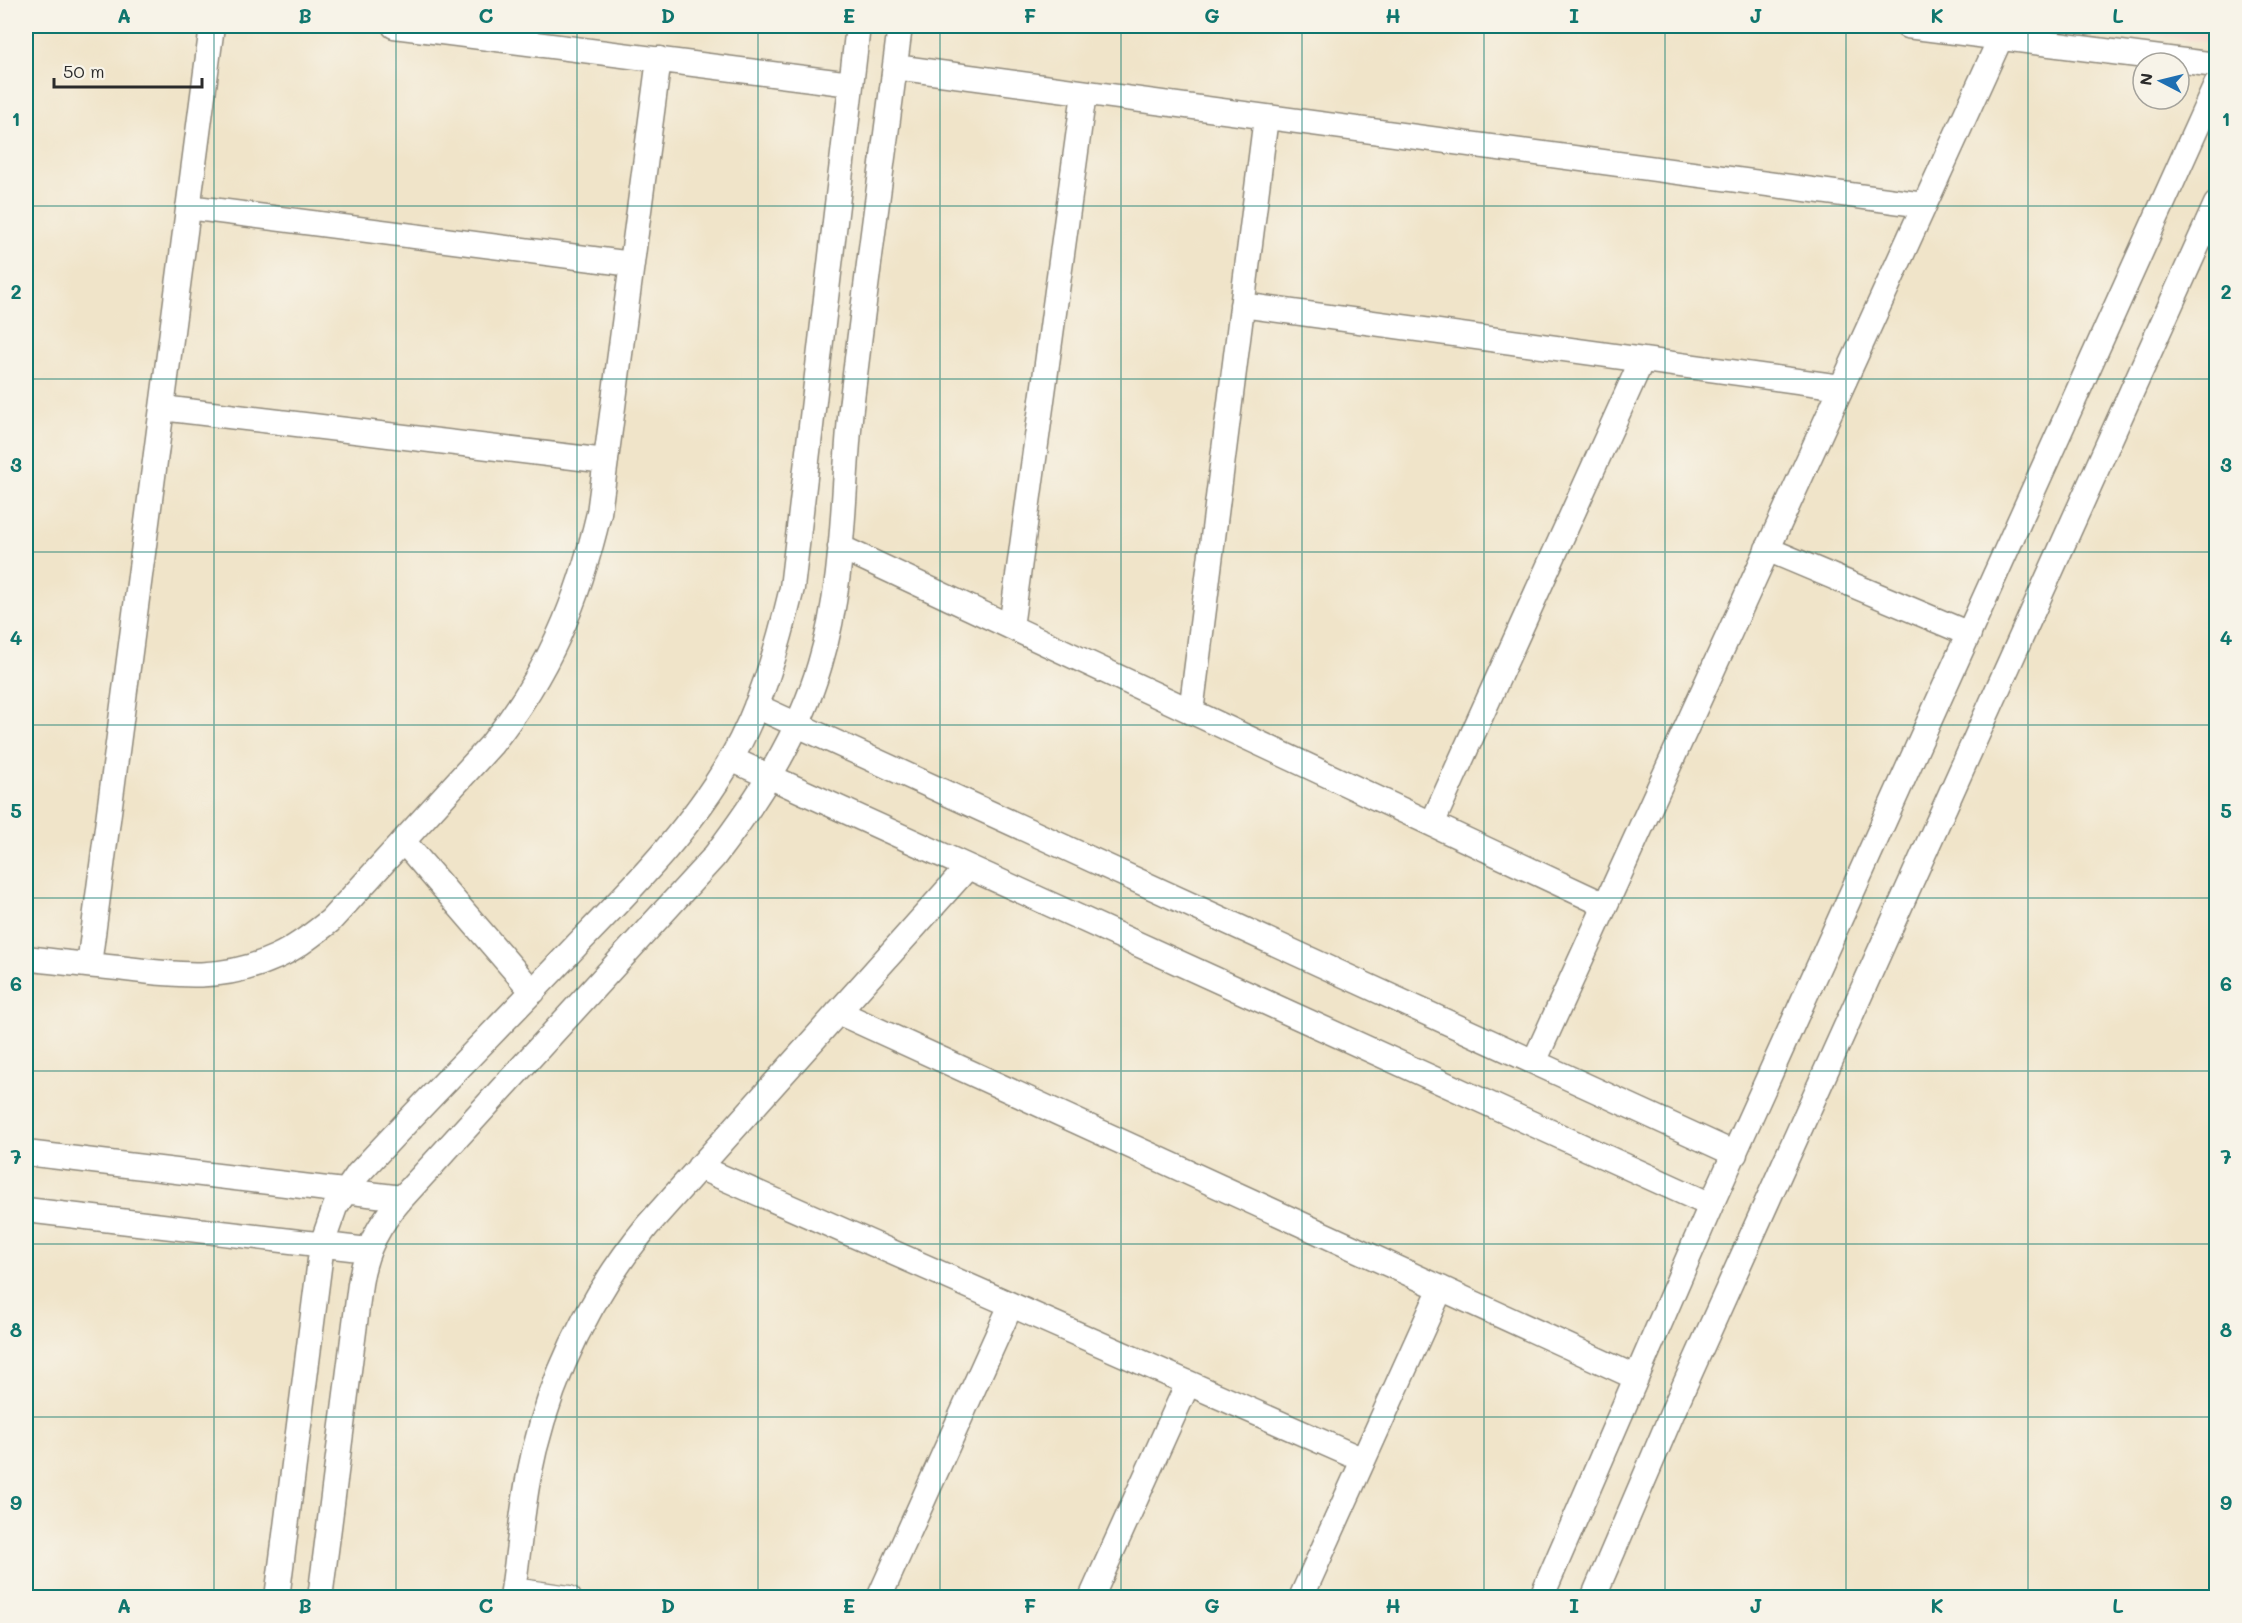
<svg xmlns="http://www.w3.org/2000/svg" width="2242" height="1623" font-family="Mali,sans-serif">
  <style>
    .built { fill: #f7d1c8 }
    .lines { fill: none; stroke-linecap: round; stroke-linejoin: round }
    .minor-casing { stroke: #8e887a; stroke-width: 27 }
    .minor { stroke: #fff; stroke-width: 24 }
    .grid { fill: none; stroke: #0f766e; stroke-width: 1.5; stroke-opacity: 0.55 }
    .neatline { fill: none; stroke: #0f766e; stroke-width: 2 }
    .grid-label { font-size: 20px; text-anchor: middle; font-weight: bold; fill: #0f766e }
  </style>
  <rect width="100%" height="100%" fill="#f7f3e8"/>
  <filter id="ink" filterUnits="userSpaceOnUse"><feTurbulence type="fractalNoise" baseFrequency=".0167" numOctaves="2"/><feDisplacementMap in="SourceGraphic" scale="12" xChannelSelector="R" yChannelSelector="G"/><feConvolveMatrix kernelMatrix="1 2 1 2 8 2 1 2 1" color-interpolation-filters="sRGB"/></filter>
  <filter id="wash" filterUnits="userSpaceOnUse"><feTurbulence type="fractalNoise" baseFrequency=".008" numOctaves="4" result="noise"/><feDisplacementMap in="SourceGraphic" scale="24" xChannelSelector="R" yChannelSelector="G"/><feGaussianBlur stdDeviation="1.35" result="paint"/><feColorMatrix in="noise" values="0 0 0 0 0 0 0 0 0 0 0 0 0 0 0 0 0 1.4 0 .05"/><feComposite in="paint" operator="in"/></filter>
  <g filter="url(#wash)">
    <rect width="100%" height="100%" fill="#f0e4c9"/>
    <path class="built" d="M2077,26h139v17z"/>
  </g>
  <g filter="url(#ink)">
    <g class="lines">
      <defs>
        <path id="minor" d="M394,26l457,58
          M1907,26l309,39
          M895,67l1029,138
          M188,207l444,57
          M1242,305l599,82
          M162,408l444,53
          M840,547l765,358
          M1767,549l202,85
          M1011,627l73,-534
          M756,706l979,448
          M1191,712l75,-595
          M731,759l980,446
          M1432,824l210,-464
          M403,841l130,151
          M26,958c30,4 61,7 92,10 57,7 104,14 158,-11 20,-9 37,-23 54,-36l161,-176c58,-73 87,-143 108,-232l60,-454
          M89,965l123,-939
          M838,1012l797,365
          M1534,1062l467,-1025
          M26,1153l376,45
          M699,1167l664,293
          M26,1210l342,40
          M513,1590l56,8
          M277,1598l45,-354 13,-37 23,-33c71,-77 145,-151 217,-227 57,-59 115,-117 156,-188 30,-53 47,-112 61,-171l66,-562
          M320,1598l40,-314c5,-34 19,-60 42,-86l311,-340c45,-59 86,-122 107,-194 25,-82 22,-171 31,-256 15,-128 33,-255 49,-382
          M512,1598c6,-40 9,-79 16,-118 18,-94 59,-180 119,-254l321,-359
          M879,1598l132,-293
          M1091,1598l97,-215
          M1301,1598l140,-310
          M1541,1598l170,-393 505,-1120
          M1593,1598l84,-196 539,-1198"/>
      </defs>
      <use href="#minor" class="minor-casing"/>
      <use href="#minor" class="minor"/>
    </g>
  </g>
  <path class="grid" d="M214,26v1572M396,26v1572M577,26v1572M758,26v1572M940,26v1572M1121,26v1572M1302,26v1572M1484,26v1572M1665,26v1572M1846,26v1572M2028,26v1572M26,206h2190M26,379h2190M26,552h2190M26,725h2190M26,898h2190M26,1071h2190M26,1244h2190M26,1417h2190"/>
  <rect width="2242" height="1623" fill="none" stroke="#f7f3e8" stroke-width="66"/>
  <g transform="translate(2161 81) rotate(277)"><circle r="28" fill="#f7f3e8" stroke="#a5a39c" stroke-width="1.5"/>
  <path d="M0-4.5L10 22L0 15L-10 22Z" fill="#1f6fb2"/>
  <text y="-9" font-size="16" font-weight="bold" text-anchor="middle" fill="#2b2b2b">N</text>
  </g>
  <path d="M54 78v9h148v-9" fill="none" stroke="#2b2b2b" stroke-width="3"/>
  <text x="63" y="78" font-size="18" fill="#2b2b2b" stroke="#f7f3e8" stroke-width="4.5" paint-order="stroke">50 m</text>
  <rect x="33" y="33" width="2176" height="1557" class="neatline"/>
  <g class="grid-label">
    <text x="124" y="23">A</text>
    <text x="305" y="23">B</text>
    <text x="486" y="23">C</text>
    <text x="668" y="23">D</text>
    <text x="849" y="23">E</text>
    <text x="1030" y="23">F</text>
    <text x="1212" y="23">G</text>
    <text x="1393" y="23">H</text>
    <text x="1574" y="23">I</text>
    <text x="1756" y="23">J</text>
    <text x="1937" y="23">K</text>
    <text x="2118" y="23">L</text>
    <text x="16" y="126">1</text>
    <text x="2226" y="126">1</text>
    <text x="16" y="299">2</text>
    <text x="2226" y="299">2</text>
    <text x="16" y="472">3</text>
    <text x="2226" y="472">3</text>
    <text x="16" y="645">4</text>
    <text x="2226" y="645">4</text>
    <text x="16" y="818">5</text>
    <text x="2226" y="818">5</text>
    <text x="16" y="991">6</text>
    <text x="2226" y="991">6</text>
    <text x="16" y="1164">7</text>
    <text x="2226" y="1164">7</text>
    <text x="16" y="1337">8</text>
    <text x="2226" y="1337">8</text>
    <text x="16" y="1510">9</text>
    <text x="2226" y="1510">9</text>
    <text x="124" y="1613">A</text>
    <text x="305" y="1613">B</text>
    <text x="486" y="1613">C</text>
    <text x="668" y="1613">D</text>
    <text x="849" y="1613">E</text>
    <text x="1030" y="1613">F</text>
    <text x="1212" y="1613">G</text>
    <text x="1393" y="1613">H</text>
    <text x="1574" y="1613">I</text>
    <text x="1756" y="1613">J</text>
    <text x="1937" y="1613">K</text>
    <text x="2118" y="1613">L</text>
  </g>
</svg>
